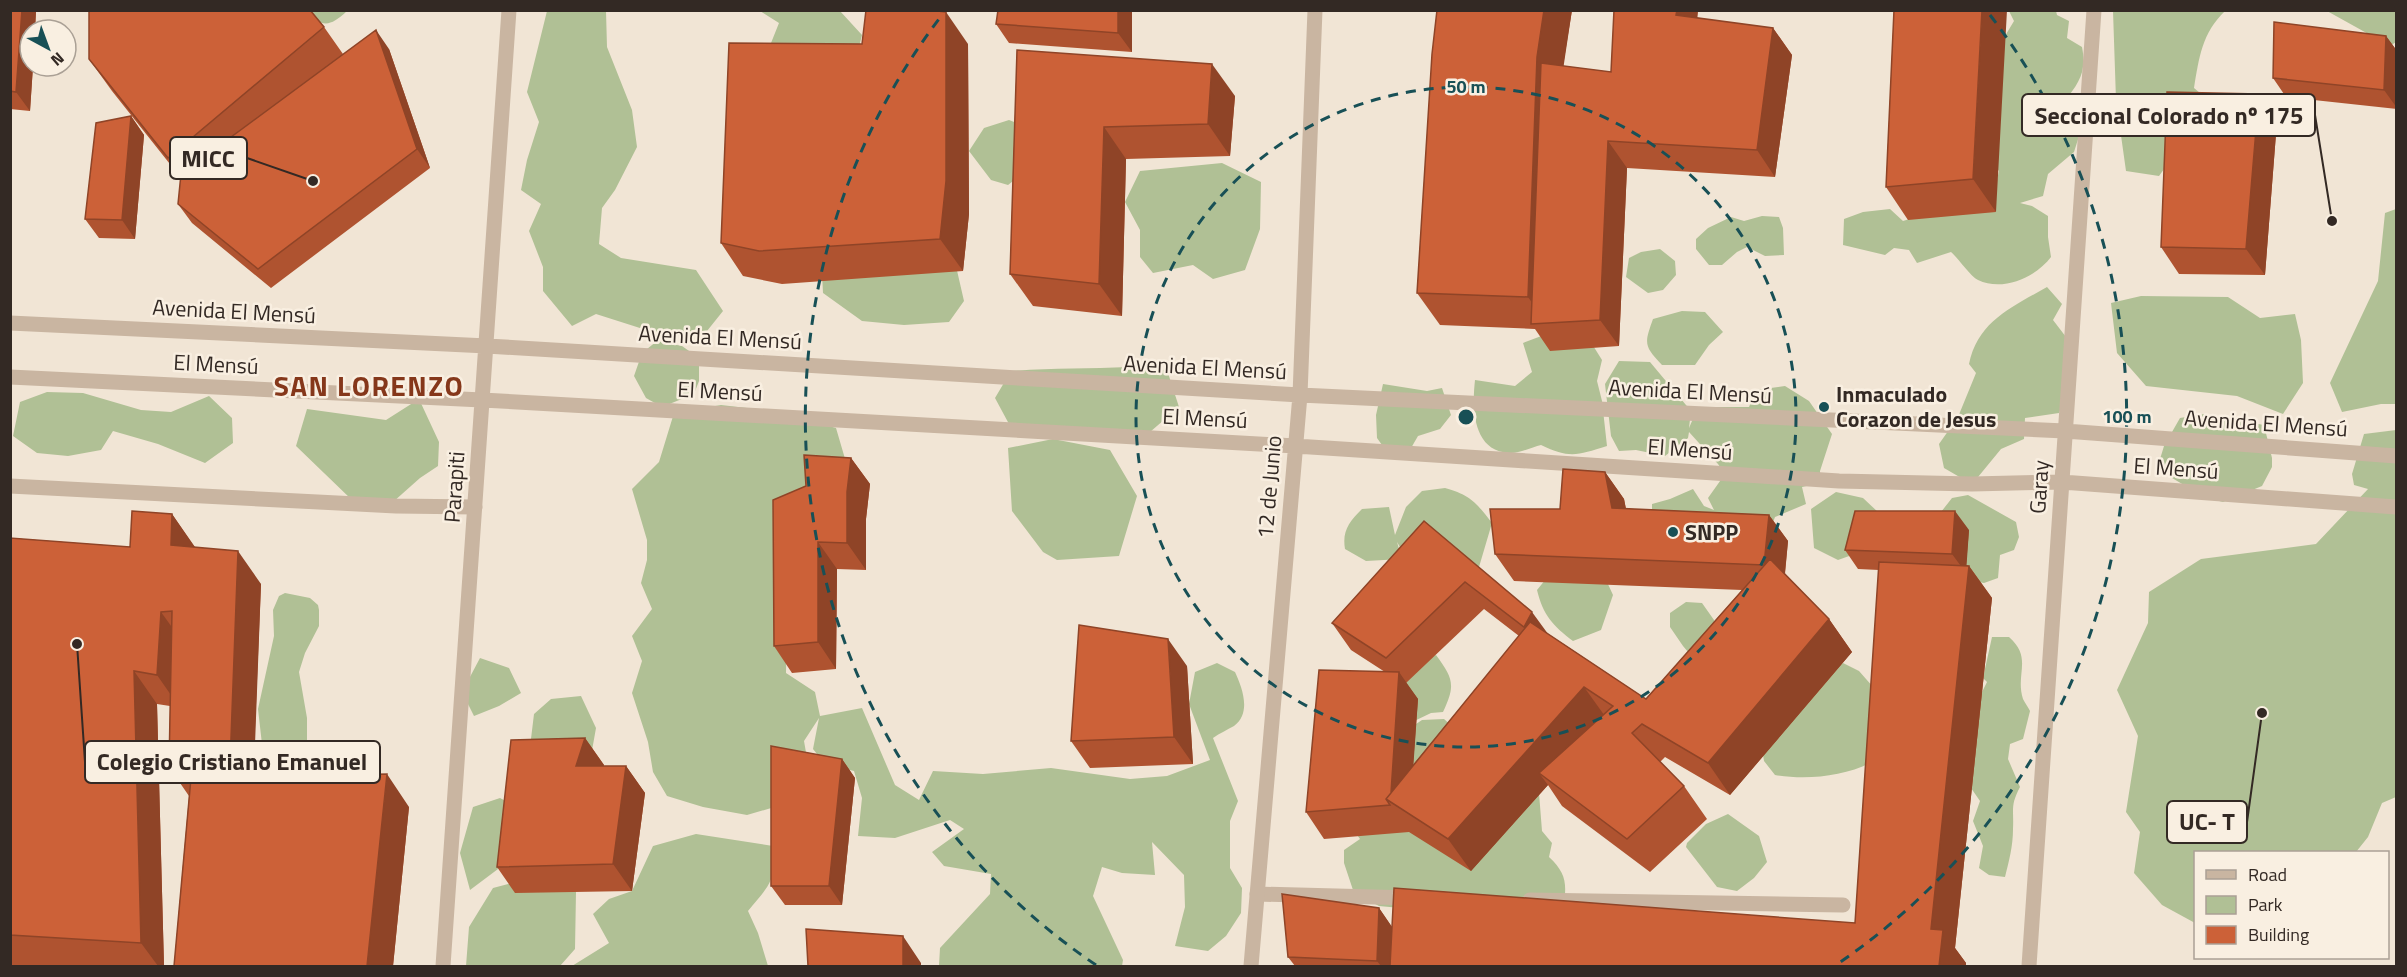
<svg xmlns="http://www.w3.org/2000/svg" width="2407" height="977" font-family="'Titillium Web',sans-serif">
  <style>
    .green { fill: #b0c095 }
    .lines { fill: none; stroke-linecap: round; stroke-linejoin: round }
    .lane { stroke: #c9b5a1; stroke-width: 15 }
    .street { stroke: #c9b5a1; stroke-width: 15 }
    .wall { fill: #af5330; fill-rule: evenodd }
    .shaded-wall { fill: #8f4427 }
    .building { fill: #cc6138; stroke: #8f4427; stroke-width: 1.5 }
    .ring { fill: none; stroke: #185056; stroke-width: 3; stroke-dasharray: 10 8 }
    .poi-dot { fill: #185056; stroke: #f9efe1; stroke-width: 2 }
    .labels { text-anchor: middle; stroke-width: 5; stroke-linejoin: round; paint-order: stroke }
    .street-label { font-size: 22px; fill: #332924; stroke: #f9efe1 }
    .poi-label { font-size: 22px; font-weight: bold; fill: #332924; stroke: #f9efe1; text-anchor: start }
    .district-label { font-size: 28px; font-weight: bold; letter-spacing: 1.5px; fill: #85371a; stroke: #f9efe1 }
    .centre { fill: #185056; stroke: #f9efe1; stroke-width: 3 }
    .ring-label { font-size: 18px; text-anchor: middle; font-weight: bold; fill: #185056; stroke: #f9efe1; stroke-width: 5; stroke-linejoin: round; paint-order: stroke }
    .leader { fill: none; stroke: #332924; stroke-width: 2 }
    .callout-dot { fill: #332924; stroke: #f9efe1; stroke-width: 2 }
    .callout { fill: #f9efe1; stroke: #332924; stroke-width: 2 }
    .callout-label { font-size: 24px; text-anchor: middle; font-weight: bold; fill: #332924 }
  </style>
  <rect width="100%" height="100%" fill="#f1e5d5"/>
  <path class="green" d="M304,11h43c-18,17 -25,16 -43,0z
    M547,11h59l1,36 25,63 5,37 -22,43 -13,18 -3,36 22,14 75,12 27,41 -20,25h-38l-69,-22 -24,12 -29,-35v-24l-14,-36 12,-27 -20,-14 6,-30 12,-38 -12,-30z
    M760,11h80l22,24 -7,28 -86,-15 10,-25z
    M2009,11h47l1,4 12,6 -2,17 15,9c5,25 -3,36 -18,55l4,15 12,16 -6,19 -26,22 -5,22 -23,7 12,3 16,10v21l3,20c-15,20 -48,35 -73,23 -8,-4 -20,-22 -27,-28l-34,11 -8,-13 -15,-2 -9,7 -42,-10 1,-26 19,-7 27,-3 13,12 91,-28 5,-22 -13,-15 16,-115 12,-20z
    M2113,11h112c-23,22 -26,47 -31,77l18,15 -53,73 -33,-5 -10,-71z
    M2327,11h69v31l-6,4z
    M1009,120l15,6 2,45 -18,14 -17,-5 -22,-29 15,-23z
    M1222,163l39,19 -1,47 -15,41 -32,9 -20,-14 -40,8 -13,-16v-27l-15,-28 15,-31z
    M2396,209v195h-15l-39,8 -12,-29 48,-102 7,-68z
    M1762,216l17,1 4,11 1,27 -19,1 -18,-9 -10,5 -15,13h-13l-13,-16v-10l12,-11 23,-11 13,4z
    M1660,249l15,12 1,14 -13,15 -15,3 -22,-16 3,-19 12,-6z
    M953,253l11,48 -15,21 -45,3 -42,-4 -39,-28 -2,-38z
    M2047,287l15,17 -9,16 13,17 -1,61 -6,15 -34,5 -1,21 -23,10 -23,28 -15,2 -19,-11 -5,-24 19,-27 18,-44 -7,-9c9,-43 43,-57 78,-77z
    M2141,296l87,1 32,21 35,-4 6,26 2,43 -20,31 -46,-18 -91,-10 -29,-33 -6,-50z
    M1682,311l23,1 18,20 -14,13 -14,20h-33c-18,-19 -18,-21 -9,-46z
    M1552,332l35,4 15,24 -5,21 5,20 5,45c-29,9 -37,13 -66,-1 -9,2 -23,9 -32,8 -37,-2 -37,-46 -34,-73l40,6 17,-14 -9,-29z
    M657,341l25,5 17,12v23l-5,13 -32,13 -16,-9 -12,-22 8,-23z
    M1619,361l31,1 41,49 -2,17 9,-21h51l7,-17 29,-4 24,15 23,33 -12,37v12l-18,4 4,17 -31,13 -7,19 -116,-15v-17l18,-5 23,-10 11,17 10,4 -6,-12 17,-24 -7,-10 -29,-32 -1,6 -23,18 -29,-6 -17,1 -8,-15 -6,-52z
    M1129,367l38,3 12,37 -29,25 -141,-8 -14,-26 16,-27c39,-3 78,-2 118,-4z
    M1383,384l44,7 15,-3 9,27 -11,14 -22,7 -11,19 -15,4 -15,-21 -1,-23z
    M47,392l36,1 58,17 30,2 38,-16 23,22 1,25 -28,20 -47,-19 -45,-13 -12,19 -33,6 -31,-3 -24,-17 7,-34z
    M419,399l20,43 -1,24 -18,12 -27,24 -41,-2 -56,-54 11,-37 79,11z
    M721,405l59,7 56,16 12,41 -61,142 -1,62 29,19 5,24 42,-8 33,77 24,15 14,-29 50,3 68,-6 79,11 37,-3 43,-16 -21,-56 6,-32 22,-9 18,9c7,15 17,41 -1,54 -7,4 -14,7 -21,12l25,63 -8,20v47l12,20 -1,25 -15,23 -18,15 -33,-5 10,-39 -1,-32 -32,-33 3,33 -33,-2 -20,-6 -9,29 30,64 -1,6h-183l1,-18 50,-54 1,-20 -47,-8 -12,-14 32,-23 -14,-9 -55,18 -37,-2 4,-38 -8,-27 -29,-7 -12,-15 6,-31 -15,23 4,23 -30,42 -31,9 -44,-8 -36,-11 -14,-24 -5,-30 -16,-49 10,-32 -10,-25 20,-27 -11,-26 6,-23v-20l-15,-51 27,-27 15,-49z
    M2204,414l60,11 8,33v9l-10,19 -39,16 -19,-5 -47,-28 7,-23 16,-28z
    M2396,430v367l-14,6 -14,34 -12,15h-160l-1,71 -33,-18 -28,-32 6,-41 -14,-20 12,-76 -21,-46 31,-67 1,-31 52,-33 115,-15 52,-55 -14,-4 -2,-11 12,-40z
    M1053,439l57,11 27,46 -18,60 -62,4 -14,-8 -31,-41 -4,-63z
    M1445,488c25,7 31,14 47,35l-13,44 -75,-13 -7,-12 5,17 -36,2 -21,-12c-3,-18 4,-27 17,-40l27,-2 6,28 11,-28 16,-16z
    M1836,492l27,6 16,15 -27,42 -14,5 -24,-12 -3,-39z
    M1968,495l48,27 3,15 -5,13 -14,5 -2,23 -14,5 -21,-4 -22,-67 11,-14z
    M1559,563l42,6 12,26 -12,35 -28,11c-20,-15 -30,-26 -36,-51z
    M285,593l25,5 8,7 1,5v16l-14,27 -6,19 8,46v34l-8,15 -17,12h-25l6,-26 -5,-44 16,-73 -1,-26 6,-14z
    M1686,602l16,1 12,17 8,21 -22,25 -17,-20 -13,-19v-14z
    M1992,637h17c24,21 6,37 14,62 2,4 5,8 7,12l-7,28 -13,5 -2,15 12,28c-10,19 -6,22 -7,42 0,17 -4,32 -8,48l-16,-2 -10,-7 4,-22 -10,-25 7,-20 -9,-13 10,-94 6,-12 -4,-4z
    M1436,655c17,23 20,30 7,57l-12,1 -25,12 -23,-48z
    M480,658l29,10 12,25 -22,13 -25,10 -12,-24z
    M1843,663l16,8 22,25 -11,67c-28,14 -65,17 -95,12l-11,-14 -6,-38z
    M581,696l15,32 -5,28 -61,-9 4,-33 17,-15z
    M1444,719l19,17 76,57 3,38 10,12 -3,14c16,15 18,25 15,46l-164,5 -21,-2 -25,-13 -10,-30v-13l16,-11 -11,-15 49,-88 24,-16z
    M500,798l25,13 -23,55 -32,24 -10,-37 13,-46z
    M1728,814l31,22 8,26 -13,16 -17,13 -20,-4 -31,-40 1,-4 19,-19z
    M696,834l77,12c4,34 -4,40 -25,65l10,22 10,33h-196l37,-23 -16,-29 16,-15 23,-8 21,-45z
    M547,874l29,18 -1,57 -15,17h-94l3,-39 24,-39z"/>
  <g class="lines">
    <path class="lane" d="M10,486l386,20 79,1
      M1257,894l156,4
      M1530,900l313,5"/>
    <path class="street" d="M10,323l477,23 813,49 765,36 331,25
      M10,377l472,23 813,46 544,35 133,3 90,-2 334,25
      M443,966l66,-956
      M1251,966l49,-571 15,-385
      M2029,966l65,-956"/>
  </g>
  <path class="wall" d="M10,10l26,1 -1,19h-5v36h3l-3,45 -20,-2z
    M1132,10v42l-123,-9 -13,-19z
    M1437,10h135l-9,56 48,6 87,-62 -1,8 76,10 19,27 -17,122 -148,-9 -8,178 -69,5 -15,-22 -95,-4 -23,-32z
    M1894,10l102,202 -88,8 -22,-33z
    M324,27l19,27 46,-5 41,119 -159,120 -79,-65 -14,-19 3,-26 -69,-87 -23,-32z
    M2386,36l11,15v58l-111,-12 -13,-19z
    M968,44l1,170 -6,57 -181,13 -39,-8 -22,-33z
    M1017,50l218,46 -5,60 -104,3 -4,157 -89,-10 -23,-32z
    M2259,94l18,27 -12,154 -86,-1 -18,-27z
    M131,116l13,19 -9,104 -36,-1 -14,-19z
    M851,458l19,26 -4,35v51l-29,-1 -1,100 -44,4 -18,-27 32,-160z
    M1605,472l19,27 2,10 143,6 19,26 -3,33 44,45 23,33 -122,143 -65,-38 -5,5 24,24 23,33 -57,53 -88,-66 -14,-21 -77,86 -62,-39 -85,7 -18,-27 79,-140 -34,-22 -19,-27 92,-102 123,112 99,66 96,-109 -228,-9 -19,-27 65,-45zM1484,609l35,27 -106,129 5,-66 -12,-16z
    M172,514l23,34 66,36 -8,193 156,30 -16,159h-219l15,-170 -20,-29 1,-61 -13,-2 7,262h-154v-428l120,9z
    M1969,530l-3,35 3,1 23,32 -37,350 11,15v3h-671l-7,-9 91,-49 13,19 463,-4 24,-353 -21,-1 -13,-19z
    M1187,666l6,98 -103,4 -19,-27z
    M585,738l19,27 -1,1h23l19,27 -13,98 -117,2 -18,-26z
    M842,759l13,19 -13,127h-57l-14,-19z"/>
  <path class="shaded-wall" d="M22,10l14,1 -1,19h-5v36h3l-3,45 -14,-19z
    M1118,10h14v42l-14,-19z
    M1544,10h28l-12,80 -14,233 -18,-26 9,-240z
    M1677,10h21l-3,32 -19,-27z
    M1982,10h25l-11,202 -23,-33z
    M946,12l22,32 1,170 -6,57 -23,-32z
    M1773,28l19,27 -17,122 -18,-27z
    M376,30l13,19 41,119 -13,-19z
    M2386,36l11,15v57l-13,-18z
    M1212,64l23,32 -5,60 -22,-32z
    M2259,94l18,27 -12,154 -19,-26z
    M131,116l13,19 -9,104 -13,-19z
    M1104,127l22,32 -4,157 -23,-32z
    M1608,141l19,27 -8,178 -19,-26z
    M851,458l19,26 -4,35v51l-19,-27v-51z
    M1605,472l19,27 7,36 -19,-27z
    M1955,511l14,19 -3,43 -14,-19z
    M172,514l23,33 -1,31 -23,-33z
    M1769,515l19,26 -5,51 -19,-27z
    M818,542l19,27 -1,100 -18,-27z
    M238,551l23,33 -8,214 -23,-33z
    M1969,566l23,32 -37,350 11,15v3h-27l-8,-37z
    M161,612l23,32 -4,64 -23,-33z
    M1532,612l19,26 -8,16 -19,-27z
    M1829,619l23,33 -122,143 -22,-32z
    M1168,639l19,27 6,98 -19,-27z
    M134,671l23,33 7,262h-6l-17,-23z
    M1399,672l19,27 -8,115 -20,-12z
    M1584,687l23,32 -68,54 9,12 -77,86 -23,-32z
    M585,738l19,27 -10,28 -18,-27z
    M842,759l13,19 -13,127 -13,-19z
    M626,766l19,27 -13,98 -19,-27z
    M387,774l22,33 -16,159h-26z
    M1379,908l13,19 -1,39h-10l-4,-5z
    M903,936l18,27v3h-18z"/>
  <path class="building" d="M10,10h12l-6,82 -6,-1z
    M91,10h219l14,17 -156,131 -79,-99v-47z
    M866,10h62l18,2v169l-6,58 -181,12 -38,-8 8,-200 133,1z
    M998,10h120v23l-122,-9z
    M1437,10h107l-7,47 -9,240 -111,-4 15,-239z
    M1614,10h63l-1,5 97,13 -16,122 -149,-9 -8,179 -69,4 10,-261 70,9z
    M1894,10h88l-9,169 -87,8z
    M2274,22l112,14 -2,54 -111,-12z
    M376,30l41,119 -159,120 -80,-65 3,-30z
    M1017,50l195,14 -4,60 -104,3 -5,157 -89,-10z
    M2167,92l92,2 -13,155 -85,-2z
    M131,116l-9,104 -37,-1 11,-96z
    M804,455l47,3 -4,34v51l-29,-1v100l-44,4 -1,-146 33,-14z
    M1563,469l42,3 7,36 157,7 -5,50 -269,-11 -5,-45h70z
    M132,511l40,3 -1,31 67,6 -8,214 -61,2 3,-156 -11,1 -4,63 -23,-4 7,272 -131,-8v-397l120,9z
    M1855,511h100l-3,43 -107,-4z
    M1424,521l108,91 -8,15 -59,-45 -79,76 -54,-35z
    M1770,559l59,60 -121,144 -66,-39 -10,9 52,53 -57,53 -88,-66 74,-67 -29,-19 -136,152 -62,-40 144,-177 116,77z
    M1879,562l90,4 -38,363 12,1 -4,36h-549l4,-78 461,35z
    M1079,625l89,14 6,98 -103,4z
    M1319,670l80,2 -8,121 -5,6 4,6 -84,7z
    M585,738l-9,28h50l-13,98 -116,3 14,-127z
    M771,746l71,13 -13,127h-58z
    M387,774l-20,192h-193l17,-188z
    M1282,894l97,14 -2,53 -89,-4z
    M806,929l97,7v30h-95z"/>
  <g class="ring">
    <circle cx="1466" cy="417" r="330"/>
    <path d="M1096 965A661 661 0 0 1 942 15M1990 15A661 661 0 0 1 1836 965"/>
  </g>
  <g class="poi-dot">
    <circle cx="1824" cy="407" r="6"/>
    <circle cx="1673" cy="532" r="6"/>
  </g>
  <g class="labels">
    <g class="street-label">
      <text transform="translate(234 311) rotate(3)" y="8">Avenida El Mensú</text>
      <text transform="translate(720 337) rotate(3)" y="8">Avenida El Mensú</text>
      <text transform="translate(216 364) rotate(3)" y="8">El Mensú</text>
      <text transform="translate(1205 367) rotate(3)" y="8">Avenida El Mensú</text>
      <text transform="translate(720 391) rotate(3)" y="8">El Mensú</text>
      <text transform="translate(1690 391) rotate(3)" y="8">Avenida El Mensú</text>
      <text transform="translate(1205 418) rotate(3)" y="8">El Mensú</text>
      <text transform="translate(2266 423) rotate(4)" y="8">Avenida El Mensú</text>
      <text transform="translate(1690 449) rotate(4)" y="8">El Mensú</text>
      <text transform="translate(2176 468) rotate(4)" y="8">El Mensú</text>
      <text transform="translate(454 487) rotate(-86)" y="8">Parapiti</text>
      <text transform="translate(1269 487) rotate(-85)" y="8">12 de Junio</text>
      <text transform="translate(2039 487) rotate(-86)" y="8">Garay</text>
    </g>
    <g class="poi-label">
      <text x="1836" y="402">Inmaculado<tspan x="1836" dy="25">Corazon de Jesus</tspan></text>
      <text x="1685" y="540">SNPP</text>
    </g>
    <g class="district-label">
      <text x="369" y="396">SAN LORENZO</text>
    </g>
  </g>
  <circle cx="1466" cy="417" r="9" class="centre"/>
  <g class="ring-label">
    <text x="1466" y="93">50 m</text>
    <text x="2127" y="423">100 m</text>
  </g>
  <path class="leader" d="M2332 221L2315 115M313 181L247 158M77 644L85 762M2262 713L2247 822"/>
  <g class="callout-dot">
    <circle cx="2332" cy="221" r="6"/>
    <circle cx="313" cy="181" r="6"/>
    <circle cx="77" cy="644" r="6"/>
    <circle cx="2262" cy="713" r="6"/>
  </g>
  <g class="callout">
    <rect x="2022" y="94" width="293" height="42" rx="6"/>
    <rect x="170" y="137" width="77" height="42" rx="6"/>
    <rect x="85" y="741" width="295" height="42" rx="6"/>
    <rect x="2167" y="801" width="80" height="42" rx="6"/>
  </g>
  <g class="callout-label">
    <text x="2169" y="124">Seccional Colorado nº 175</text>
    <text x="208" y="167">MICC</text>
    <text x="232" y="770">Colegio Cristiano Emanuel</text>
    <text x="2207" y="830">UC- T</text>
  </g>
  <rect width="2407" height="977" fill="none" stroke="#332924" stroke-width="24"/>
  <rect x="2194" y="851" width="195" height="108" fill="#f9efe1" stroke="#aaa095" stroke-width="1.5"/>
  <rect x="2206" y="870" width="30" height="9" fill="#c9b5a1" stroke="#aaa095" stroke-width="1.5"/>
  <text x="2248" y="881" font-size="18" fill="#332924">Road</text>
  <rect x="2206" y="896" width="30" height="18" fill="#b0c095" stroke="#aaa095" stroke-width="1.5"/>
  <text x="2248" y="911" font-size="18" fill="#332924">Park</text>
  <rect x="2206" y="926" width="30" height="18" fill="#cc6138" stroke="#aaa095" stroke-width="1.5"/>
  <text x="2248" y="941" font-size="18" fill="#332924">Building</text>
  <g transform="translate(48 48) rotate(139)"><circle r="28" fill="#f9efe1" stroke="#aaa095" stroke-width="1.5"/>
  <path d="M0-4.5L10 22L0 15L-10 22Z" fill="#185056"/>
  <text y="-9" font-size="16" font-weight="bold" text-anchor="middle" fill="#332924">N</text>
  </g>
</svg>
